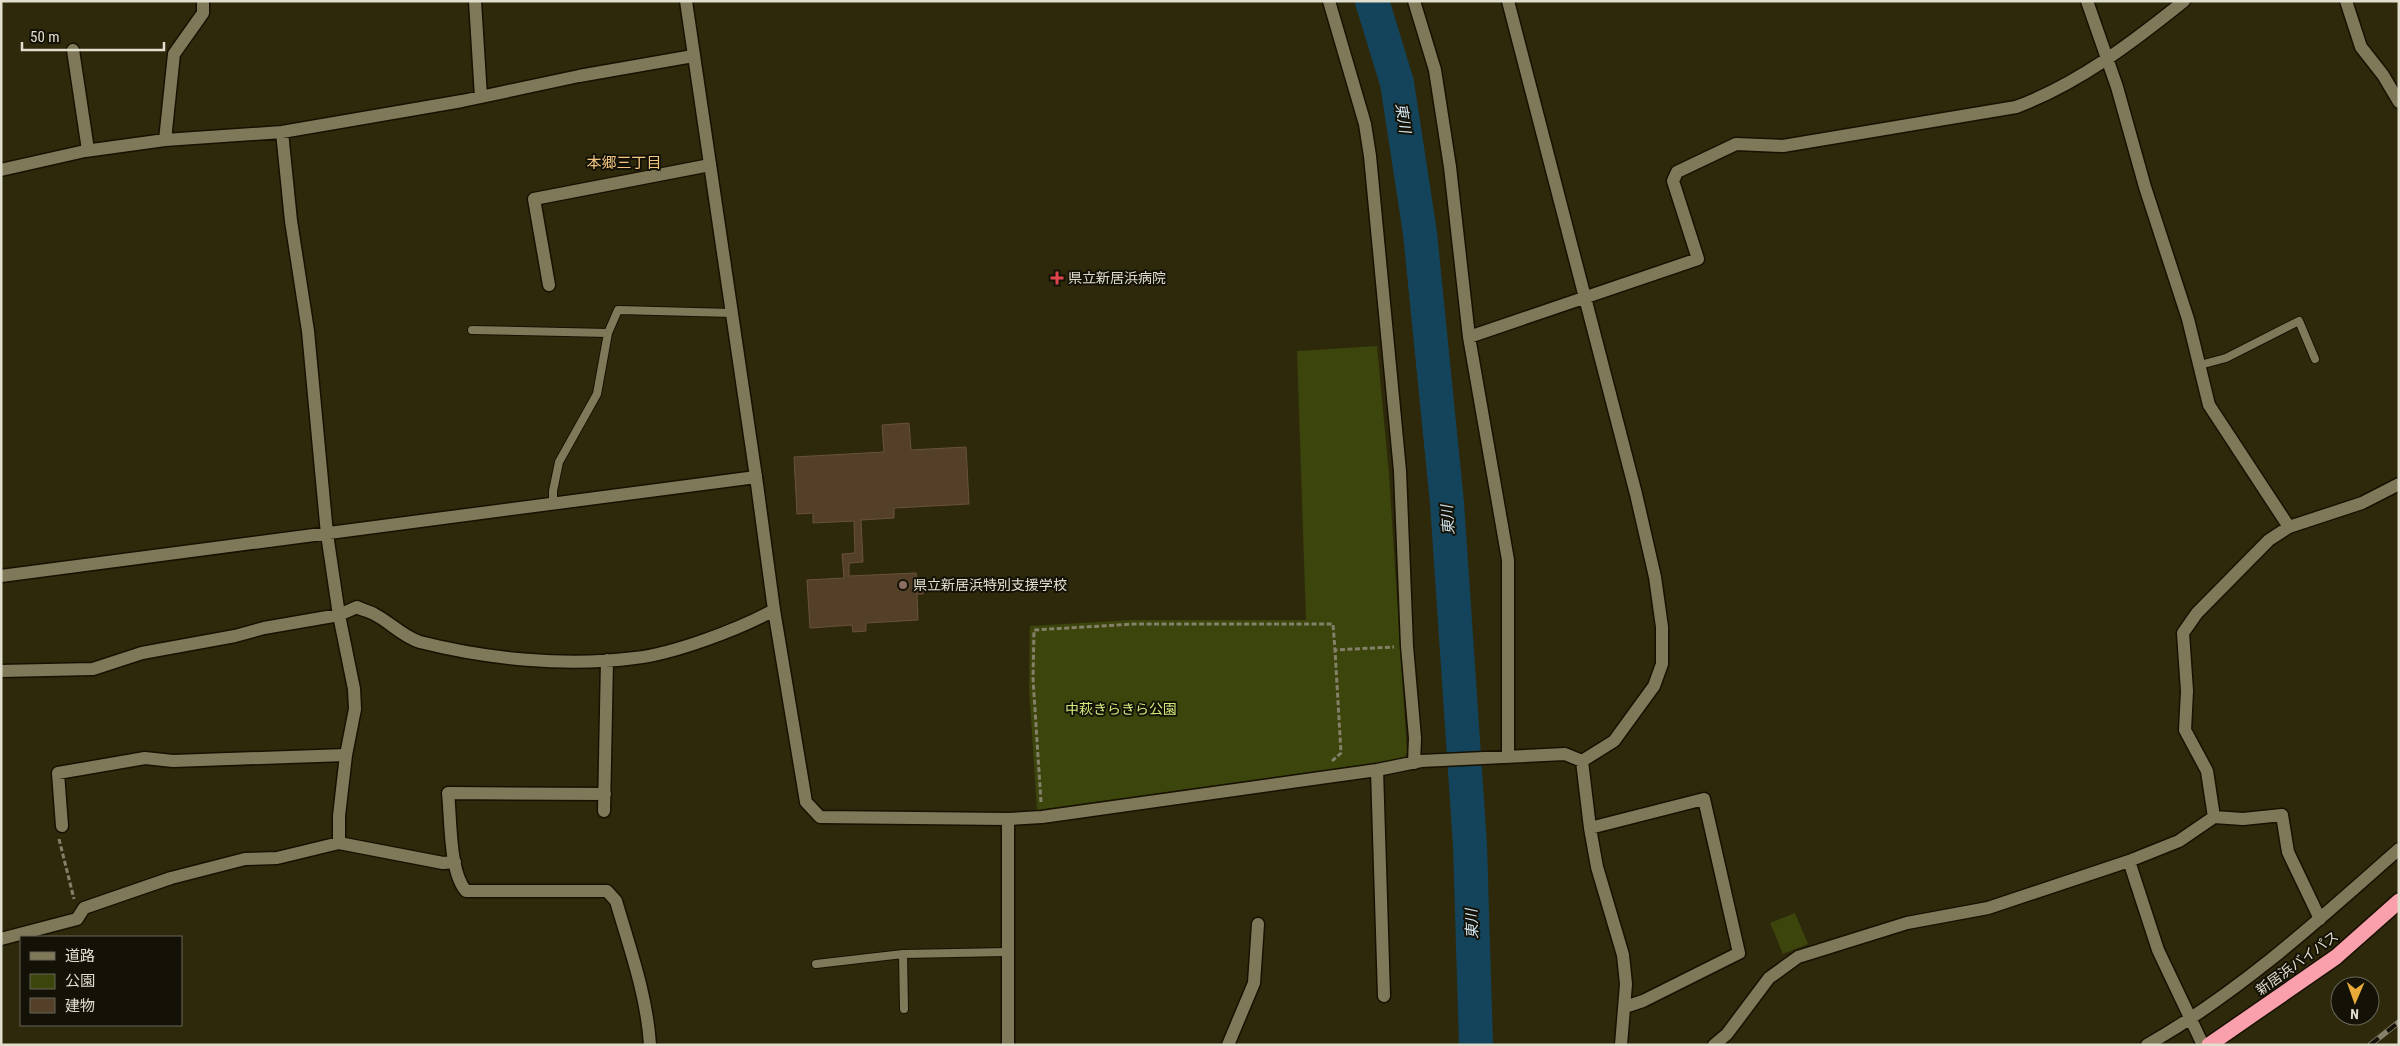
<svg xmlns="http://www.w3.org/2000/svg" width="2400" height="1046" font-family="'Roboto Condensed','Noto Sans JP',sans-serif">
  <style>
    .green { fill: #3b450c }
    .lines { fill: none; stroke-linecap: round; stroke-linejoin: round }
    .river { stroke: #13445b; stroke-width: 34 }
    .building { fill: #543f29; stroke: #68523c }
    .lane-casing { stroke: #171100; stroke-width: 10 }
    .street-casing { stroke: #171100; stroke-width: 15 }
    .secondary-casing { stroke: #171100; stroke-width: 15 }
    .highway-casing { stroke: #171100; stroke-width: 18 }
    .path { stroke: #848069; stroke-width: 3; stroke-dasharray: 5 2.5; stroke-linecap: butt }
    .lane { stroke: #7f795a; stroke-width: 8 }
    .street { stroke: #7f795a; stroke-width: 12 }
    .secondary { stroke: #7f795a; stroke-width: 12 }
    .highway { stroke: #faa0ac; stroke-width: 15 }
    .rail-casing { stroke: #858069; stroke-width: 5.5 }
    .rail { stroke: #141206; stroke-width: 4; stroke-dasharray: 11; stroke-linecap: butt }
    .health-dot { fill: #e0444e; stroke: #141206; stroke-width: 2 }
    .education-dot { fill: #8d6e63; stroke: #141206; stroke-width: 2 }
    .labels { text-anchor: middle; stroke-width: 4; stroke-linejoin: round; paint-order: stroke }
    .poi-label { font-size: 14px; fill: #e1dece; stroke: #141206; text-anchor: start }
    .park-label { font-size: 14px; fill: #d2e97c; stroke: #141206 }
    .street-label { font-size: 14px; fill: #e1dece; stroke: #141206 }
    .water-label { font-size: 15px; font-style: italic; fill: #d2e6f2; stroke: #141206 }
    .neighbourhood-label { font-size: 15px; fill: #f2c581; stroke: #141206 }
  </style>
  <rect width="100%" height="100%" fill="#2f290c"/>
  <path class="green" d="M1377,346l12,128 18,279 -4,6 -366,51 -8,-123 1,-61 102,-6h174l-9,-269z
    M1795,913l13,31 -25,10 -13,-31z"/>
  <g class="lines">
    <path class="river" d="M1372,1l25,82 23,150 27,270 23,342 6,200"/>
  </g>
  <path class="building" d="M909,423l2,27 55,-3 3,57 -75,4v10l-33,2 2,42 -14,1v13l67,-3 1,5h6v16h-6l1,26 -52,3v8l-13,1 -1,-7 -42,3 -3,-48 37,-2 -2,-24 13,-1 -1,-32 -41,2v-10l-16,1 -3,-57 90,-5 -2,-27z"/>
  <g class="lines">
    <defs>
      <path id="lane" d="M472,330l136,3 10,-23 114,3
        M2200,365l26,-7 73,-37 16,38
        M553,504v-13l6,-29 38,-68 11,-61
        M816,964l87,-10
        M904,1009l-1,-55 104,-2"/>
      <path id="street" d="M475,1l6,96
        M1329,1l36,123 5,32 30,315 7,175 8,92 -1,25
        M1414,1l21,69 15,97 19,170 39,223v196
        M1508,1l128,493 19,83 7,50v37l-8,22 -40,55 -32,20
        M2087,1l30,86 28,100 43,132 21,86 80,122
        M2346,1l15,46 22,28 16,27
        M73,50l15,100
        M282,132l9,89 17,110 19,203 12,81 15,74 1,20 -9,46
        M165,140l9,-86 29,-41v-12
        M1,170l84,-19 80,-11 117,-8 64,-11 116,-20 117,-25 114,-20
        M549,285l-15,-86 176,-34
        M1469,337l229,-78 -25,-78 4,-9 59,-28 47,2 233,-39c62,-23 117,-65 168,-106
        M1,576l755,-99 18,133 32,192 14,15 188,2 34,-2 335,-47 44,-9 144,-7 17,7 8,67 7,39 26,88 3,29 -5,61
        M1,671l92,-2 49,-16 93,-17 29,-8 75,-13 18,-8c5,3 12,4 17,7 16,8 29,23 46,28 67,17 146,25 215,16 38,-4 105,-29 139,-48
        M1377,770l7,226
        M605,794l-157,-1c3,26 1,79 18,98h141l9,10c14,48 31,95 34,144
        M604,811l3,-151
        M2214,817l29,2 39,-4 6,37 32,67
        M62,826l-4,-53 87,-15 28,3 173,-6 -7,61v27
        M1590,828l114,-29 35,154 -96,48 -18,6
        M2129,861l29,89 45,95
        M1,939l76,-20 7,-11 87,-30 74,-19 32,-1 62,-15 104,20 12,-1
        M1008,1045v-226
        M1228,1045l26,-62 4,-59
        M1714,1045l13,-11 42,-56 29,-21 109,-34 81,-15 141,-47 50,-20 35,-24 -7,-46 -22,-41 2,-39 -4,-58 14,-20 72,-73 20,-13 73,-24 37,-19
        M2147,1045c93,-53 172,-125 252,-196"/>
      <path id="secondary" d="M686,1l70,476"/>
      <path id="highway" d="M2209,1045l127,-88 63,-56"/>
    </defs>
    <use href="#lane" class="lane-casing"/>
    <use href="#street" class="street-casing"/>
    <use href="#secondary" class="secondary-casing"/>
    <use href="#highway" class="highway-casing"/>
    <path class="path" d="M1332,761l9,-8 -6,-103
      M1041,802l-8,-123 1,-49 101,-6h198l2,26 59,-3
      M59,839l15,60"/>
    <use href="#lane" class="lane"/>
    <use href="#street" class="street"/>
    <use href="#secondary" class="secondary"/>
    <use href="#highway" class="highway"/>
    <defs>
      <path id="rail" d="M2370,1045l29,-23"/>
    </defs>
    <use href="#rail" class="rail-casing"/>
    <use href="#rail" class="rail"/>
  </g>
  <path class="health-dot" d="M1054.5 270.5h5v5h5v5h-5v5h-5v-5h-5v-5h5z"/>
  <circle class="education-dot" cx="903" cy="585" r="5"/>
  <g class="labels">
    <g class="poi-label">
      <text x="1068" y="283">県立新居浜病院</text>
      <text x="913" y="590">県立新居浜特別支援学校</text>
    </g>
    <g class="park-label">
      <text x="1121" y="714">中萩きらきら公園</text>
    </g>
    <g class="street-label">
      <text transform="translate(2297 963) rotate(-36)" y="5">新居浜バイパス</text>
    </g>
    <g class="water-label">
      <text transform="translate(1403 118) rotate(81)" y="5">東川</text>
      <text transform="translate(1448 520) rotate(-94)" y="5">東川</text>
      <text transform="translate(1472 924) rotate(-92)" y="5">東川</text>
    </g>
    <g class="neighbourhood-label">
      <text x="624" y="168">本郷三丁目</text>
    </g>
  </g>
  <rect width="2400" height="1046" fill="none" stroke="#e1dece" stroke-width="5"/>
  <rect x="20" y="936" width="162" height="90" fill="#141206" stroke="#666456"/>
  <rect x="30" y="952" width="25" height="8" fill="#7f795a" stroke="#666456"/>
  <text x="65" y="961" font-size="15" fill="#e1dece">道路</text>
  <rect x="30" y="974" width="25" height="15" fill="#3b450c" stroke="#666456"/>
  <text x="65" y="986" font-size="15" fill="#e1dece">公園</text>
  <rect x="30" y="998" width="25" height="15" fill="#543f29" stroke="#666456"/>
  <text x="65" y="1011" font-size="15" fill="#e1dece">建物</text>
  <g transform="translate(2355 1001) rotate(182)"><circle r="24" fill="#141206" stroke="#666456"/>
  <path d="M0-4L9 19L0 12L-9 19Z" fill="#eaaa39"/>
  <text y="-8" font-size="14" font-weight="bold" text-anchor="middle" fill="#e1dece">N</text>
  </g>
  <path d="M22 42v8h142v-8" fill="none" stroke="#e1dece" stroke-width="2.5"/>
  <text x="30" y="42" font-size="15" fill="#e1dece" stroke="#141206" stroke-width="4" paint-order="stroke">50 m</text>
</svg>
